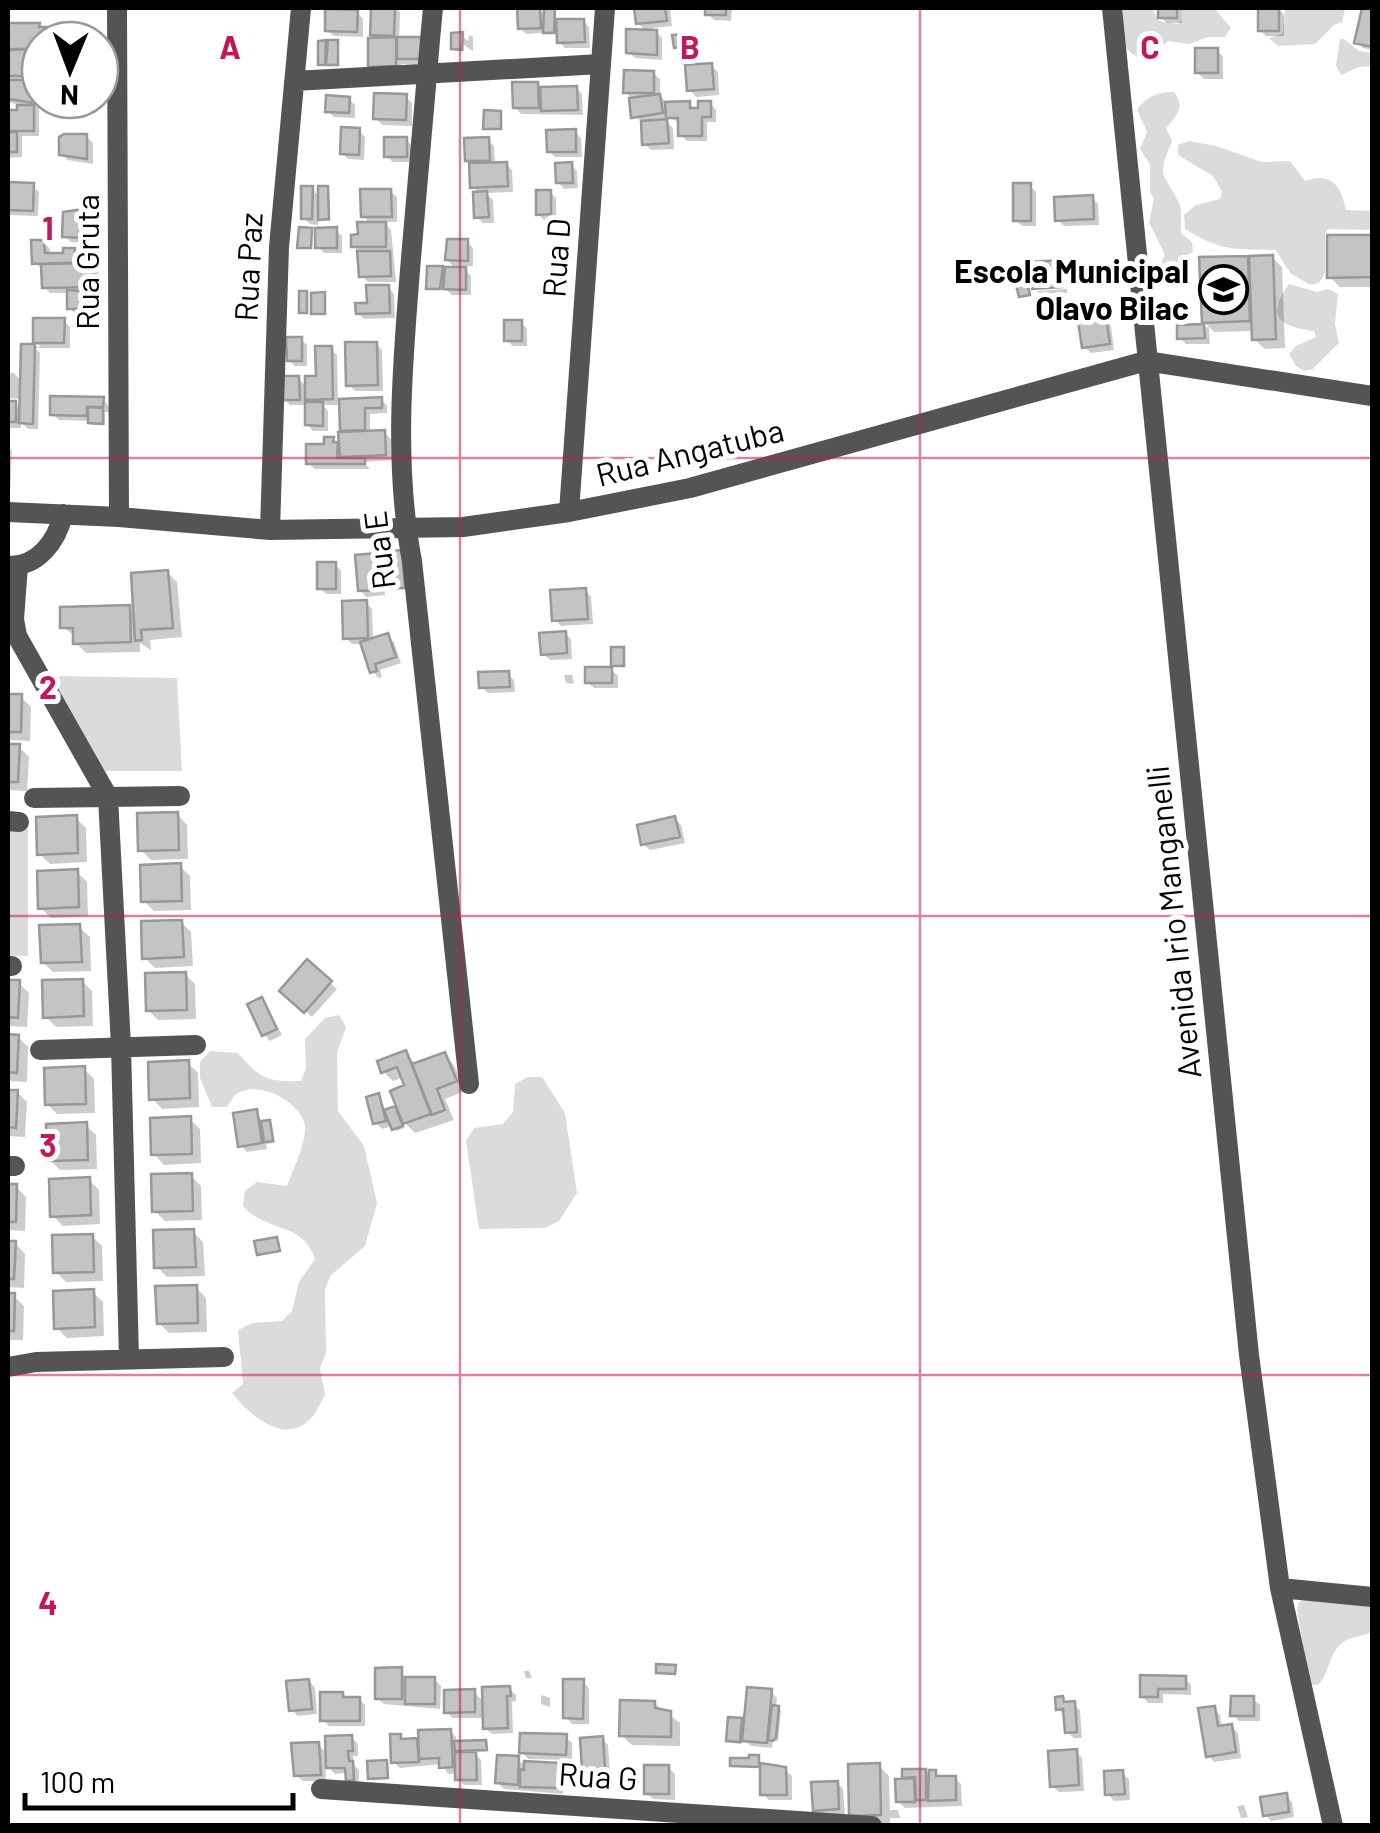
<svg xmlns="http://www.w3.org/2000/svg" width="1380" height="1833" font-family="Barlow,sans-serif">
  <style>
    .green { fill: #dbdbdb }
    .shadow { fill: #0003 }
    .building { fill: #c4c4c4; stroke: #989898; stroke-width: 2.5 }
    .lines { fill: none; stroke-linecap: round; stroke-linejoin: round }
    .minor { stroke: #545454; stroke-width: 20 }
    .grid { fill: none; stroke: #c2185b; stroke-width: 2.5; stroke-opacity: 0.55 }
    .labels { text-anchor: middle; stroke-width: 10; stroke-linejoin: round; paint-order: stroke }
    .street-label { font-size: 32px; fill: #000; stroke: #fff }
    .poi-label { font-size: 32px; font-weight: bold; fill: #000; stroke: #fff; text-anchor: end }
    .grid-label { font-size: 32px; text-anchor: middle; font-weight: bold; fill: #c2185b; stroke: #fff; stroke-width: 10; stroke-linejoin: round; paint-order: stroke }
  </style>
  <rect width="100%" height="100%" fill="#fff"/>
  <path class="green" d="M1124,8h28l7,13 19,3 4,-4v-12h32l17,20 -6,9h-17l-19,7 -21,-3 -19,18c-25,0 -38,-31 -25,-51z
    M1285,8h58l2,1 -3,13 -8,3 -19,19 -37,2 -9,-8 14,-5z
    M1340,39h4l15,12 13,2v13l-13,1 -18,8 -5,-9z
    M1174,92c12,16 2,24 -8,36l6,13c-15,37 -10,29 6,60 5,8 2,22 3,32l11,9 1,10 -11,6 -5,17 -5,4 -10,-2 -4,-7 7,-15 -16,-33 5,-23 -4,-7v-28l-10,-15 7,-17 -10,-22c9,-14 21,-18 37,-18z
    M1189,141l27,5 46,16 28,-1 15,20c28,-10 36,6 41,29l26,1v19l-43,-1 -4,4v40l-6,10 -9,2 -20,-12 -14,-23c-41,-1 -54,2 -91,-21l-1,-14 12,-10 24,-6 2,-7 -9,-16 -35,-21v-10z
    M1289,284l28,8 11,-3 10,5 -3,30 4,19 -26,26 -9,2 -8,-5 -7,-12 7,-8 20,-9 -2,-6c-32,-4 -50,-13 -25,-47z
    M51,676l126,2 5,93h-77z
    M8,829h20v127h-20z
    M339,1015l7,12 -9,26 1,58 26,35 13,57 -12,43 -34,29 -6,14 1,64 -6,15 5,27c-5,9 -10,21 -18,27 -26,22 -60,-10 -75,-29l11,-9 -5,-54 14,-7 30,-2 10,-10 7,-29 16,-23c-12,-38 -49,-26 -72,-53l2,-15 12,-9 30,4c6,-17 19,-42 18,-60 -3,-24 -47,-47 -69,-32 -2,2 -8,11 -9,13h-15l-12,-29v-16l10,-11 28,2c23,26 27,29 63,28l5,-13 -1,-29 20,-21z
    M528,1077h14l23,36 12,80 -18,28 -14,7 -66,1 -13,-88 8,-13 29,-4 10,-12 2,-28z
    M1309,1597l63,4v31c-9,4 -21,4 -30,11 -14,11 -12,31 -24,42h-8l-13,-75 2,-8z"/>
  <path class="shadow" d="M374,8h21l5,4 -1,28 28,24h-26v8h-24l2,-32 -6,-6z
    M523,8l16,1 7,7v-8h10v14l27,-1 6,6 1,21h-25l-6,-6 8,-11 -41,3 -6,-6 5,-18z
    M636,8h34l2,18 -20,2 10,10v22l-27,-2 -6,-6 18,-20 -9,-9z
    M708,8h24l-1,13 -17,-1 -6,-6z
    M1161,8h21v15h-15l-6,-6z
    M1278,8l6,7v21h-18l-6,-6z
    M1364,8h8v42l-9,-2 -6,-6z
    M357,12l6,7v18l-29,-1 -7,-6z
    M8,25h30l5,4h13l6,7v4h-22v60h24l2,8h-27v28h-17v21l-14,1v-46h12v-7l-12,-3z
    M462,35l6,6 1,-6 4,2v14l-9,-6v6l-11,-3z
    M337,42l2,24h-16l-2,-23z
    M1217,50l6,7v22h-19l-7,-7z
    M711,66l7,6 1,23 -23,2 -6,-7z
    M653,73l7,6v17l6,6 23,2 7,6 14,-7 6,7v12h-9v19h-20l-6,-6 -1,-12 -10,-5 -6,1 9,9 1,21 -23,1 -6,-6 -2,-22 -9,-6 -3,-18 -5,-6z
    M537,84l5,5 34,-1 6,6 1,21 -62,-1 -6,-7z
    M406,97l6,6v23l-30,-1 -6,-7z
    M349,99l6,6v13l-21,-1 -6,-6z
    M359,131l6,6 -1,23 -16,-1 -6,-6z
    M575,132l6,6 1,19h-27l-6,-6z
    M86,136l7,7v21l-25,-4 -6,-6z
    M406,140l7,6 -1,16h-19l-7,-6z
    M488,140l6,6 1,18h11l6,6 1,22 -27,1 7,7 1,23h-11l-6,-6 3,-23 -7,-8 -1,-21 -5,-5z
    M571,164l6,7 1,17 -14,1 -6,-7z
    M32,186l7,6 -1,24 -30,-1v-14z
    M1030,186l6,6v34h-14l-7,-6z
    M312,189l8,8 7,-8 2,2 1,30h-7l-5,-5v9l-8,-1 -7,-6z
    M390,191l7,6v25h-14l8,8 5,52h-28l-7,-6 -2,-24 -6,-6 18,-22 -8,-8z
    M550,192l6,6v22h-12l-6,-6z
    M1092,197l6,7 1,21 -35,1 -6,-6z
    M86,212l6,7 -1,24 -20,-1 -6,-6z
    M336,230l6,6v17h-18l-6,-6z
    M1372,237v50h-32l-10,-10v-39z
    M466,241l7,7v18h-12l10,10v19h-19l-10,-9v4h-11l-2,-2 13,-19 5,4 10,-3 -10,-10z
    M43,242l7,7v6h16l8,-5 4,5 13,-1 7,6 1,32h-12l8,7 -1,15h-18l-7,-6 1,-15h-20l-6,-6v-18l-10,-6z
    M1272,257l10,10 3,81 -20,1 -11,-10v-8l-40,1 -5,-5 1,17h-24l-6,-6 -1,-10 30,-1 -5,-5 -2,-62z
    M1060,262l6,7 1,15 -31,2v4l-2,-2z
    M388,287l6,7 1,24 -31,1 -6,-6z
    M1067,289v4l-27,1 -3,-3z
    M1105,319l6,7 3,24 -23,3 -7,-6z
    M64,321l6,6v21h-35l5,5 -2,76h-10l-7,-7v6h-13v11v-35h7l7,7v-12l-14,-1v-25h6l8,9 1,-36 18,1 -6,-5z
    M521,322l6,7v17h-14l-7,-6z
    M301,339l6,6v21h-12l-6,-6z
    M376,344l6,6 1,41h-28l-6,-6z
    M331,349l6,6 1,46 43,-2 6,7v7l-17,1v19l14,-1 7,7 1,21 -28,2 6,7h-55l-7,-6 25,-23 9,9v-44h-19l5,6v20h-15l-6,-7v-19h-17l-6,-6 14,-21 9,9 11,-9z
    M103,400l6,6v6h-4v13h-12l-3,-4 -31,-1 -7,-6z
    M8,447l4,4 -2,45h-2z
    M376,556l8,8 4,26 -4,-4 1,9 -19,2 -6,-7z
    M335,564l6,7v23h-15l-6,-6z
    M167,572l10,10 5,55 -32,3 1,10 -11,-7v9l-54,1 -10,-10v-6l-13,-10 66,-19 7,7z
    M585,590l6,7 2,27 -32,2 -6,-6z
    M366,603l6,6 1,32 14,-5 7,6 7,21 -21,7 2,7 -3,1 -7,-7 -9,-27h-11l-6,-6z
    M565,633l6,6 1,20 -22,1 -7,-6z
    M611,669l7,7v12h-24l-7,-6z
    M508,674l6,6 1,12 -27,1 -6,-6z
    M564,675h8l2,9 -8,-1z
    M8,696l13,1 10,10 -1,34 -22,-1z
    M8,746l11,1 10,10 -2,34 -19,-1z
    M177,814l10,11 1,34 -37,1 -10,-10z
    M76,818l10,10 1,34 -37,2 -10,-10z
    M675,819l6,6 4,18 -35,7 -7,-6z
    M180,866l10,10 1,34 -37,1 -10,-10z
    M77,872l10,10 1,34 -37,2 -10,-10z
    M181,922l10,10 2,34 -38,2 -10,-10z
    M79,927l11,10 1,34 -38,1 -10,-10z
    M308,963l29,26 -25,28 -29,-27z
    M185,974l10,10 1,35 -38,1 -10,-10z
    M82,981l10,10 1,35 -37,1 -10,-10z
    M8,982l11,1 10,10 -2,34 -19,-1z
    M262,1000l20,35 -12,6 -6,-7z
    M8,1037h10l10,10 -1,35 -19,-1z
    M405,1053l10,10 29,-8 10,10 11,26 -20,8 9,21 -39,13 -16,-16 5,11 -7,3 -4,-5 -11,3 -6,-6 2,-27 9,16 8,-3 8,9 4,-31 -3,-10 -11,4 -10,-10z
    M188,1063l10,10 1,34 -37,2 -10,-11z
    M84,1069l10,10 1,34 -38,1 -10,-10z
    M8,1092h9l10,10 -2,35 -17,-1z
    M256,1112l7,11 9,2 3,18 -9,1 1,5 -20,3 -7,-7z
    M190,1119l10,10 1,34 -37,2 -10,-11z
    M86,1125l10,10 1,34 -37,1 -10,-10z
    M191,1176l10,10 1,34 -37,1 -10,-10z
    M89,1180l10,10 1,34 -37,2 -10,-10z
    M8,1186l8,1 10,10 -1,34 -17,-1z
    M193,1232l10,10 2,34 -38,1 -10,-10z
    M92,1236l10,10 1,35 -37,1 -10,-10z
    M8,1243h7l10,11 -1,34 -16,-1z
    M196,1287l10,11 1,34 -38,1 -10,-10z
    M93,1292l10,10 1,34 -37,2 -10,-10z
    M8,1295l6,1 10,10 -1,34h-15z
    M400,1670l7,9h27l7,7 -1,23 -56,-5 -7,-6z
    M524,1671h5l3,7h-6z
    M1142,1678h43l6,7v10l-28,-1v9h-15l-6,-7z
    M309,1681l6,7 2,26 -19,2 -6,-6z
    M583,1682l6,6v36h-17l-6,-7z
    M509,1689l7,6v6l-4,1 1,31 -21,1 -7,-6v-10h-32l-7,-6 28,-20 11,11z
    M771,1692l6,6 -1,10 5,2 -3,31 3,1 -8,-2 -1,8 -21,-2 -9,-8v6l-11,-1 -2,-3 12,-20 5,5z
    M342,1694l5,5h12l6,6v21h-36l-6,-6z
    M541,1695l9,3v9l-9,-3z
    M1062,1699l18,11 2,28h-8l-7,-6 -3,-17 -6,-6z
    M1253,1699l7,6v16h-21l-6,-6z
    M654,1703l26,20v23l-48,-1 -11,-10z
    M1214,1709l6,6 2,13 10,-1 6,6 3,25 -27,4 -6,-7z
    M450,1731l6,6v7l32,1v6l-15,1 8,8 1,25h-18l-6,-6v-6l-10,1 -6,-10 -42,4 -6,-6 6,-26 4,5 17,-1z
    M351,1737l7,7v12h-5l1,9 5,5v16h-5l-6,-6v-7l-13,1 -10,-10 1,17h-23l-7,-6 22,-30 10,9z
    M566,1737l6,6v17l-44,-1 -6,-7z
    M602,1739l6,6 2,29 -19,1 -7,-6z
    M1076,1752l6,6 2,33 -25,1 -7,-6z
    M758,1758l2,8 25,4 7,6v24h-23l-6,-6 -1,-26 -30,-3z
    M518,1759l9,9 31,-3 6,7 -1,22 -59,-5 -7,-7z
    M879,1766l10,10 1,34h8l2,8h-10v6l-28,1z
    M668,1767l7,7v26l-22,-1 -6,-6z
    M925,1771l7,7 3,-6 6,6h14l6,6 1,22 -57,2 -7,-7 7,-29z
    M1122,1773l7,6 1,21 -16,1 -6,-7z
    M837,1783l6,6 2,25 -23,2 -7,-6z
    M1286,1795l6,7 2,15 -23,4 -6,-7z
    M1244,1805l4,12 -7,1 -4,-12z
    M390,1823l29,1 1,2h-30z"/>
  <path class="building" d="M371,8h24l-1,28 -24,-1z
    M517,8h23l1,20 -23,1z
    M544,8h11l-1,25h-11z
    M634,8h31l2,13 -31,3z
    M705,8h21v7h-21z
    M1158,8h19v10h-19z
    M1258,8h21v23h-21z
    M1362,8h10v39l-18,-4z
    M325,9l33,1 -1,22 -32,-1z
    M556,19h28l1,23 -28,1z
    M8,23h32l-1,4h18v13h-17v9h-32z
    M626,29l31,1v25l-31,-2z
    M463,32l-1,18 -11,-1v-16z
    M692,33l1,13 -19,2 -2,-13z
    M396,37v29l-28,1v-29z
    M397,37h24l1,22h-25z
    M326,40l-1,25h-7v-24z
    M328,40h10v25h-12z
    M1195,48h23v25h-23z
    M33,49l1,27h-26v-26z
    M712,63l2,26 -27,2 -2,-26z
    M624,70l30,1v22h-31z
    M24,77h9l1,26 -26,-4v-19h16z
    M35,78l5,1v21h21v3h-26z
    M512,82h26l1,26h-26z
    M577,86l1,24 -37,1 -1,-24z
    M374,93l33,1 -1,26 -33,-1z
    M660,94l3,19 -32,5 -2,-20z
    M326,95l24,2 -1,16 -24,-1z
    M690,101v7h8v-7h13v16h-9v19h-24v-18h-12l-1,-16z
    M17,105h17v26h-26v-21h9z
    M484,110l17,1v18h-18z
    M667,119l2,24 -27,2 -1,-24z
    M341,127l19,1 -1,27 -19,-1z
    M576,129v23h-29l-1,-22z
    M8,132h9v20h-9z
    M64,134h23v25l-28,-4v-18z
    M384,137h23v20h-23z
    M489,137l1,24h-25l-1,-23z
    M507,162l1,24 -38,2 -1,-25z
    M572,162l1,21h-17l-1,-20z
    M8,182l26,1 -1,28 -25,-1z
    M1013,183h18v38h-18z
    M301,186h12l-1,33h-11z
    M318,186h10l1,33 -11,1z
    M360,189h31l1,28h-31z
    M536,190h15v24l-15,1z
    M487,191l2,26 -15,1 -1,-26z
    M1093,195l1,24 -39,2 -1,-24z
    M76,210h11l-1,28 -24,-1 1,-25z
    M357,222h29v25h-35v-12l7,-1z
    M299,227l13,1 -1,20h-14z
    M337,227v21h-22v-20z
    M1327,235h45v42l-45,1z
    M447,239h21v22l-23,-1z
    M31,240h13l1,13h18v-5h12v4h17l1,10 -61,2z
    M357,251h33l1,25 -32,1z
    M1273,255l3,84 -24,1 -3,-84z
    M1248,256l2,65 -48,2 -3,-66z
    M1061,260l1,27 -30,2 -2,-27z
    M94,263v24l-52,1 -1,-24z
    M427,266h16l-3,23h-14z
    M445,267h21v23l-23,-1z
    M1025,274l5,21 -11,2 -5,-20z
    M366,285h23l1,28 -34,1 -1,-11h12z
    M67,290l22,1v18h-22z
    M299,291h8v22h-8z
    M325,292v22h-14v-21z
    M1106,317l4,27 -28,4 -4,-27z
    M33,318h32l-1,25h-31z
    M504,320h18v21h-18z
    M1204,324l1,14 -28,1v-14z
    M286,337h16v24h-15z
    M345,342h32l1,43 -32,1z
    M21,344h14l-2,80 -14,-1z
    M315,346h17l1,53 -28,1v-24h11z
    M281,376h18l1,24h-19z
    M50,396l54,1 -1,10h-16v9l-37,-1z
    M382,397v11h-17v22l-25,1 -1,-32z
    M8,401h8v21h-8z
    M305,402h18v24l-18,-1z
    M88,407l15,1v16l-15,-1z
    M385,430l1,25 -46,2 -2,-25z
    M324,437h10l-1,5h5l-1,16h28v6h-59v-20h18z
    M402,550l3,38 -22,1 -2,-37z
    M377,553l3,37 -22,1 -3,-36z
    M317,562h19v27h-19z
    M168,570l5,58 -32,2 1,10 -7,1 -4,-68z
    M586,588l2,31 -36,2 -2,-31z
    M367,600l1,38 -25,1 -1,-38z
    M130,605l1,37 -58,2v-16h-13v-21z
    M566,631l1,22 -26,2 -2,-22z
    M388,633l8,24 -21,7 2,7 -7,2 -10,-31z
    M611,647h13v19h-13z
    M585,667h27v16h-27z
    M509,671l1,16 -31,1 -1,-16z
    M8,694h14l-1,38h-13z
    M8,744h12l-2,38h-10z
    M178,812l1,38 -41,1 -1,-38z
    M77,815l1,38 -41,2 -1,-38z
    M675,816l5,21 -39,8 -4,-20z
    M181,863l1,38 -41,1 -1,-37z
    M78,869l1,38 -41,2 -1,-38z
    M182,920l2,37 -42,2 -1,-38z
    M80,924l2,38 -41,1 -2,-38z
    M307,959l25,22 -28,32 -25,-22z
    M186,972l1,38 -41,1 -1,-38z
    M83,979l1,37 -41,2 -1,-38z
    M8,980h12l-2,38 -10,-1z
    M262,997l15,32 -15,7 -15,-32z
    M8,1034l11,1 -2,38 -9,-1z
    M406,1050l25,64 -28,10 -13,-33 14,-6 -7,-18 -16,6 -4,-12z
    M445,1052l12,29 -20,8 8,21 -13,5 -20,-51z
    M189,1060l1,38 -41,2 -1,-38z
    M85,1066l1,38 -41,1 -1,-37z
    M8,1090h10l-2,38 -8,-1z
    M379,1093l7,28 -13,3 -7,-27z
    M395,1106l8,20 -11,4 -8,-20z
    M257,1109l5,34 -24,4 -5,-34z
    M191,1116l1,38 -41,1 -1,-37z
    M270,1120l3,21 -9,1 -3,-21z
    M87,1122l1,38 -41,1 -1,-37z
    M192,1173l1,38 -41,1 -1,-38z
    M90,1177l1,38 -41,2 -1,-38z
    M8,1184h9l-1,38h-8z
    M194,1229l2,38 -42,1 -1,-38z
    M93,1234l1,38 -41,1 -1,-38z
    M277,1237l3,14 -23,4 -3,-14z
    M8,1241h8l-2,38h-6z
    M197,1285l1,38 -41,1 -2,-38z
    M94,1289l1,38 -41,2 -1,-38z
    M8,1293h7l-1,38h-6z
    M656,1664l20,1 -1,9 -19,-1z
    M402,1667v32h-27v-31z
    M1140,1675l46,1v13h-28v8h-18z
    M405,1677h30v27h-30z
    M309,1679l3,30 -23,2 -3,-30z
    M563,1679h21l-1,40 -20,-1z
    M510,1686l1,10h-4l1,32 -25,1 -1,-42z
    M747,1687l25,2 -5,54 -25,-2z
    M475,1689v23l-31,1v-23z
    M320,1692h23v5h17v24h-40z
    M1063,1696l1,6 11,-1 2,31 -12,1 -2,-24 -7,1 -1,-13z
    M1231,1696h23v20h-24z
    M620,1700l35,1v7l16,3v26l-52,-1z
    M772,1705l7,1 -3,32 -3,3 -5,-1z
    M1215,1706l3,20 14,-2 4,28 -30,5 -8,-49z
    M728,1717l14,1 -2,24 -14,-1z
    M451,1729l2,38 -14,1v-10l-20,1 -1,-29z
    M520,1733l47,1 -1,21 -47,-2z
    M390,1734h11v5l16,-1 2,24 -28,1z
    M352,1735l1,16h-5l1,10h4l1,19 -8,1 -1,-13h-19l-1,-32z
    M603,1736l2,33 -23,1 -2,-32z
    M486,1740l1,10 -32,1 -1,-10z
    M319,1742l2,33 -27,1 -3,-33z
    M1077,1749l2,36 -29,2 -2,-36z
    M455,1752h21l1,28h-22z
    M497,1755l22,1 -1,29 -23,-2z
    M749,1755h10v12l-29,-1v-8h19z
    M387,1760l1,18 -20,1 -1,-18z
    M524,1761l35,2 -1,25 -38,-1v-18l4,1z
    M760,1763l26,4 1,28h-27z
    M880,1763l1,52 -32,1 -1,-52z
    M644,1765h25v29h-25z
    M902,1769h24v31h-10l-1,-23 -13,1z
    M929,1770h7v6h20v24l-28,1z
    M1123,1770l2,24 -20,1 -1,-24z
    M914,1778l1,24h-19l-1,-23z
    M838,1781l1,28 -26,2 -2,-29z
    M1287,1793l2,19 -26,4 -3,-19z"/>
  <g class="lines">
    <path class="minor" d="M117,8l2,509
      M433,8c-8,83 -14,166 -22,250 -8,100 -18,204 1,303l57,523
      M1112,8l137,1347 31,233 53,238
      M294,81l307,-17
      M8,512l111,5 151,13 193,-3 106,-15 121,-24 456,-127 226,35
      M569,512l36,-504
      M270,530l9,-283 22,-239
      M8,566c29,1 49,-24 55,-52
      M18,566l-4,53 3,17 91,161 13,249 8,313
      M34,798l146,-2
      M8,821l11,1
      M8,966h4
      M40,1050l156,-5
      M8,1166h7
      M8,1367l28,-5 188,-5
      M1280,1588l92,9
      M321,1789l551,37"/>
  </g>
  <path class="grid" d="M460,8v1818M920,8v1818M8,458h1364M8,916h1364M8,1375h1364"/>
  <defs>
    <symbol id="school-ring" viewBox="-11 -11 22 22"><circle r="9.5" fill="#fff" stroke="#000" stroke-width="1.5"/><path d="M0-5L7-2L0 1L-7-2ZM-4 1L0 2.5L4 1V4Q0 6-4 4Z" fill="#000"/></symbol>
  </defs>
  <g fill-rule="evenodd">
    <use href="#school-ring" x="1196" y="262" width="55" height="55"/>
  </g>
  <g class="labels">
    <g class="street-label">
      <text transform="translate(557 258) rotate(-86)" y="11">Rua D</text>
      <text transform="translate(88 262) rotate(-90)" y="11">Rua Gruta</text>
      <text transform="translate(249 267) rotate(-87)" y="11">Rua Paz</text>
      <text transform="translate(690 453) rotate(-14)" y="11">Rua Angatuba</text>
      <text transform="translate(380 550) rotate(-97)" y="11">Rua E</text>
      <text transform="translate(1174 922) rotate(-96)" y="11">Avenida Irio Manganelli</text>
      <text transform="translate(598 1777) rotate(4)" y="11">Rua G</text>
    </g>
    <g class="poi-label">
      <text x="1189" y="283">Escola Municipal<tspan x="1189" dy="37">Olavo Bilac</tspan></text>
    </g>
  </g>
  <g class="grid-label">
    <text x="230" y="59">A</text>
    <text x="690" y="59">B</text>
    <text x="1150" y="59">C</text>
    <text x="48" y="240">1</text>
    <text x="48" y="699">2</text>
    <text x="48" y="1157">3</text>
    <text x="48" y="1615">4</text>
  </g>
  <rect width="1380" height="1833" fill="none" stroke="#000000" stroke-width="20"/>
  <g transform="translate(70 70) rotate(181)"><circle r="48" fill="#ffffff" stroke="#999999" stroke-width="2.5"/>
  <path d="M0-8L18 38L0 25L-18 38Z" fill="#000000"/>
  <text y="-15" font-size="28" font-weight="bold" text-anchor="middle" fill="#000000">N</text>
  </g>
  <path d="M25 1793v15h268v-15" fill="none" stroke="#000000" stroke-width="5"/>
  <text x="40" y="1793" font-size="30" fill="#000000" stroke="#ffffff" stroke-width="8" paint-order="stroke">100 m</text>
</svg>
